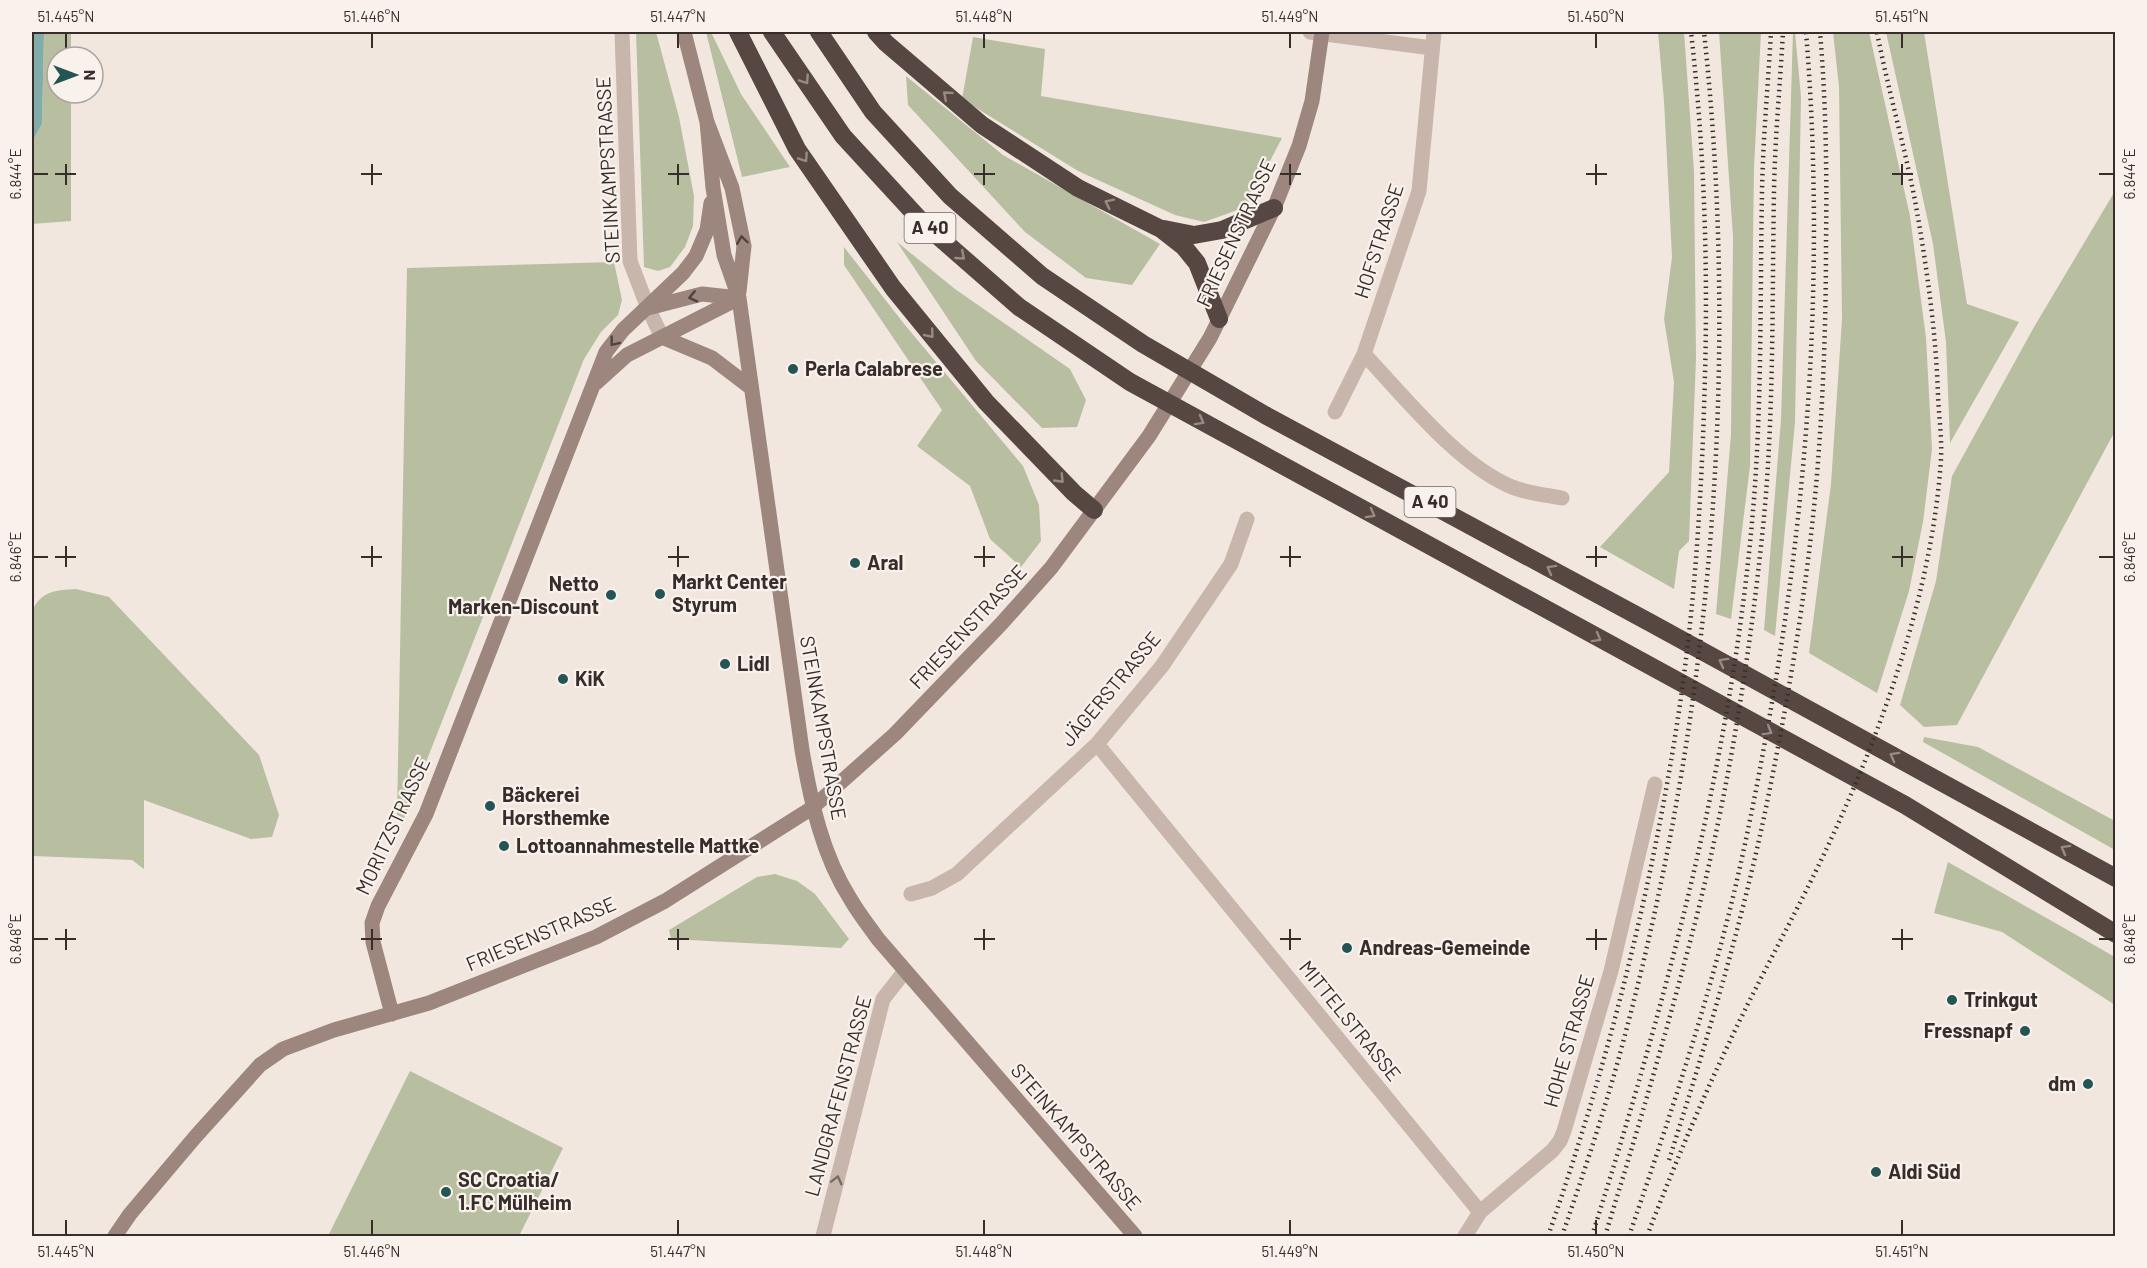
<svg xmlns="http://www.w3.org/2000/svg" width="2147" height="1268" font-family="Barlow,sans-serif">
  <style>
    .green { fill: #b8bfa0 }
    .water { fill: #81aca9 }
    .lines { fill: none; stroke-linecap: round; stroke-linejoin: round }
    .street { stroke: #c8b6ac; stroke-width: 15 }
    .secondary { stroke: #9c867e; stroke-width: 15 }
    .highway { stroke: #574742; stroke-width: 18 }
    .rail { stroke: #372d2a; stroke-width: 4.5; stroke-dasharray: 1.5 4.5; stroke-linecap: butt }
    .oneway { stroke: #988b86 }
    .oneway2 { stroke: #50433f }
    .oneway3 { stroke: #786b64 }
    .ticks { fill: none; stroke: #372d2a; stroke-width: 2 }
    .poi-dot { fill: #235554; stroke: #f9f1ec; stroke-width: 2 }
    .labels { text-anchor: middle; stroke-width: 4.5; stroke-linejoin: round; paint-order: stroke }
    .shield { fill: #f9f1ec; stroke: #716864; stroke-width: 1.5 }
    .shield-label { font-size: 18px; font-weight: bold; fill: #372d2a }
    .street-label { font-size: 20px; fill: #372d2a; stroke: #f9f1ec }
    .poi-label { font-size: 20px; font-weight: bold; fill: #372d2a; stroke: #f9f1ec; text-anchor: start }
    .neatline { fill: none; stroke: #372d2a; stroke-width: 2 }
    .ticks-label { font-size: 15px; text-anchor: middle; fill: #372d2a }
  </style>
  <rect width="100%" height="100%" fill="#f1e7df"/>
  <path class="green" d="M44,32h27v25h-14v36h14v128l-39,3v-82l10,-18z
    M636,32h20l23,85 15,79 -1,30 -8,21 -15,20 -12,4 -14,-4z
    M706,32h5l30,62 49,73 -48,10z
    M1658,32h26l10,139 2,187 -7,183 -10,10 -5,38 -74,-42 69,-75 5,-90 -10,-63 8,-62 -8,-156z
    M1719,32h42l-7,136 -4,298 -19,153 -15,-5 15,-180 2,-197z
    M1793,32h2l6,65 -6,325 -20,214 -11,-6 17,-211z
    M1833,32h36l41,184 16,122 6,111 -9,73 -14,69 -32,102 -68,-40 22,-169 11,-165 -3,-232z
    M1886,32h38l43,272 52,18 -69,121 -4,-101 -13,-98z
    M973,37l72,12 -4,47 241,42 -36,69 -42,15 -29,-7 -97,-44 -116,-72z
    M906,76l97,79 157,89 -28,41 -46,-7 -61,-46 -117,-127z
    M2115,191v240l-158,294 -33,2 -24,-22 36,-124 16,-105 82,-149z
    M897,242l58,47 115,80 16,31 -9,27 -35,1 -66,-67z
    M844,247l61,78 118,141 16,39 2,36 -20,26 -31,-28 -20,-53 -53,-40 25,-36 -98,-145z
    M614,262l8,38 -4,15 -17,17 -17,27 -181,462 -6,-5 10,-548z
    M76,589l33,8 150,158 20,60 -7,22 -21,2 -107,-39v69l-12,-9 -99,-4 -1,-3v-241c8,-21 24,-22 44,-23z
    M1924,737l54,10 137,74v29l-192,-108z
    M1948,862l167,95v48l-113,-73 -68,-19z
    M775,874l22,7 18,13 34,45 -8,9 -170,-9 -2,-9 88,-53z
    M410,1071l153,77 -44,88h-191z"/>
  <path class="water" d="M32,32h12l-2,92 -10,18z"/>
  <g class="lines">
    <path class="street" d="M622,32l8,229 18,47 14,29
      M1310,32l122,16
      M1434,32l-15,159 -55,163c40,42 94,111 148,133 15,6 34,8 50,11
      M1335,412l29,-58
      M1097,744l383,468
      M911,894l21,-6 25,-14 140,-130 65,-78 69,-102 16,-45
      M823,1236l60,-237 22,-28
      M1465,1236l15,-24 72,-61 8,-10 4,-10 47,-160 44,-187"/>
    <path class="secondary" d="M684,32l23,90 25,66 12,58 -5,46
      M707,122l6,66 11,67 15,43 63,452c9,52 20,105 49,150 8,14 18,26 27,39l257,297
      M648,308l54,-14 37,4
      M662,337l50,21 38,29
      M596,383l31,-28 112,-57
      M392,1014l-19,-72 -1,-19 6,-17 48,-92 180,-462 17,-22 60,-57 13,-17 11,-26 4,-27
      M115,1236l15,-22 66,-78 64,-71 23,-16 51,-19 95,-27 167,-66 69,-36 147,-93 83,-74 106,-110 50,-56 98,-132 61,-98 64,-130 25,-62 13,-45 10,-69"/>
    <path class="highway" d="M738,32l59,117 96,139 93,114 88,91 20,17
      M772,32l71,104 80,87 96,84 111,75 775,423 211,129
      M819,32l54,80 77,84 92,80 101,68 122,71 384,207 467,256
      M876,32l10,11 96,82 96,63 83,41 23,18 13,16 22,56
      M1164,229l30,6 28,-5 52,-22"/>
    <path class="rail" d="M1669,1160c39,-123 76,-246 101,-372 20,-100 37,-201 46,-302 7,-80 10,-161 10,-242 1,-70 0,-142 -6,-212
      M1548,1236c58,-166 102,-338 129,-512 18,-115 25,-232 28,-349 3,-114 -1,-230 -14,-343
      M1562,1236c23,-67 46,-135 64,-205 86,-324 114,-666 78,-999
      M1592,1236c74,-235 140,-478 161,-725 9,-106 7,-213 9,-320 1,-53 6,-106 9,-159
      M1605,1236c33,-107 65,-215 93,-325 32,-129 53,-262 66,-394 10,-108 8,-217 10,-326 1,-53 6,-106 9,-159
      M1629,1236c35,-102 70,-206 97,-311 17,-66 30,-133 42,-200 41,-228 57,-462 38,-693
      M1647,1236c25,-65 52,-130 82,-193 34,-73 75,-143 108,-217 51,-112 96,-243 104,-367 1,-21 -2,-42 -3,-63 -2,-64 -11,-127 -22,-190 -11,-59 -28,-116 -39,-174"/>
  </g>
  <defs><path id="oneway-chevron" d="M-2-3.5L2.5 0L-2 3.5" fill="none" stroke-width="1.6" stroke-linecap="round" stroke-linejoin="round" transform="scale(1.5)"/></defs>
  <g class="oneway">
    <use href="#oneway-chevron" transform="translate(805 80) rotate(56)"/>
    <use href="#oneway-chevron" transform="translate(947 95) rotate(-139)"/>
    <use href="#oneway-chevron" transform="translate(804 158) rotate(56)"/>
    <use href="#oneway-chevron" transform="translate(1109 203) rotate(-154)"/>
    <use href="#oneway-chevron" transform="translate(961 256) rotate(41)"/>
    <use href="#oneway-chevron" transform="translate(930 334) rotate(51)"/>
    <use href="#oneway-chevron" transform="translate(1200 421) rotate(29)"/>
    <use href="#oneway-chevron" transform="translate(1060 479) rotate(46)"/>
    <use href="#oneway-chevron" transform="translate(1371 514) rotate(29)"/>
    <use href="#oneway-chevron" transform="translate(1551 569) rotate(-151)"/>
    <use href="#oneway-chevron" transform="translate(1597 638) rotate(29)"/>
    <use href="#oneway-chevron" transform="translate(1723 662) rotate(-151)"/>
    <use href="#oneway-chevron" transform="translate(1768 731) rotate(29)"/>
    <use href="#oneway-chevron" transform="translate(1894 756) rotate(-151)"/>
    <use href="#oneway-chevron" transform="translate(2065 849) rotate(-151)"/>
  </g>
  <g class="oneway2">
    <use href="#oneway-chevron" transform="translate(742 240) rotate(-98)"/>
    <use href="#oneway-chevron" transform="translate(693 297) rotate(167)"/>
    <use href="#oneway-chevron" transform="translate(614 342) rotate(128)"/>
  </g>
  <use class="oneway3" href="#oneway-chevron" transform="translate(837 1180) rotate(-76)"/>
  <path class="ticks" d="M66,33v15M372,33v15M678,33v15M984,33v15M1290,33v15M1596,33v15M1902,33v15M66,164v21M372,164v21M678,164v21M984,164v21M1290,164v21M1596,164v21M1902,164v21M33,174h15M55,174h21M361,174h21M668,174h21M974,174h21M1280,174h21M1586,174h21M1892,174h21M2099,174h15M66,546v21M372,546v21M678,546v21M984,546v21M1290,546v21M1596,546v21M1902,546v21M33,557h15M55,557h21M361,557h21M668,557h21M974,557h21M1280,557h21M1586,557h21M1892,557h21M2099,557h15M66,929v21M372,929v21M678,929v21M984,929v21M1290,929v21M1596,929v21M1902,929v21M33,939h15M55,939h21M361,939h21M668,939h21M974,939h21M1280,939h21M1586,939h21M1892,939h21M2099,939h15M66,1220v15M372,1220v15M678,1220v15M984,1220v15M1290,1220v15M1596,1220v15M1902,1220v15"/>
  <g class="poi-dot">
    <circle cx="793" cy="369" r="6"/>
    <circle cx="855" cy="563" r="6"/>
    <circle cx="660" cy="594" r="6"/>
    <circle cx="611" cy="595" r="6"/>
    <circle cx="725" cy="664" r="6"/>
    <circle cx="563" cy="679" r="6"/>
    <circle cx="490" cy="806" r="6"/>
    <circle cx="504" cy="846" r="6"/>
    <circle cx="1347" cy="948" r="6"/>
    <circle cx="1952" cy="1000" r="6"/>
    <circle cx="2025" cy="1031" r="6"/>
    <circle cx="2088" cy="1084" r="6"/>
    <circle cx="1876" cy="1172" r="6"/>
    <circle cx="446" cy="1192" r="6"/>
  </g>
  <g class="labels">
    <g class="shield">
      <rect x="904.5" y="213" width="51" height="30" rx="4.5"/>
      <rect x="1404.5" y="487" width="51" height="30" rx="4.5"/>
    </g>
    <g class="shield-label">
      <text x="930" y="234">A 40</text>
      <text x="1430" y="508">A 40</text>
    </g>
    <g class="street-label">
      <text transform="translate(608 170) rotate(-93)" y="7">STEINKAMPSTRASSE</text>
      <text transform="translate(1236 233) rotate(-65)" y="7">FRIESENSTRASSE</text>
      <text transform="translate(1379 241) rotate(-72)" y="7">HOFSTRASSE</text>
      <text transform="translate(968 627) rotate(-47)" y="7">FRIESENSTRASSE</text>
      <text transform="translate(1111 689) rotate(-50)" y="7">JÄGERSTRASSE</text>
      <text transform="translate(823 728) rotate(80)" y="7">STEINKAMPSTRASSE</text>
      <text transform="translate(393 826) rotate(-65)" y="7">MORITZSTRASSE</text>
      <text transform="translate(541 934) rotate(-23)" y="7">FRIESENSTRASSE</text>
      <text transform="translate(1350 1021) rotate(51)" y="7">MITTELSTRASSE</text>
      <text transform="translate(1569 1041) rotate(-74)" y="7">HOHE STRASSE</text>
      <text transform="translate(838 1096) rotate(-75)" y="7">LANDGRAFENSTRASSE</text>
      <text transform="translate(1076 1137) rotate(49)" y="7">STEINKAMPSTRASSE</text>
    </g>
    <g class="poi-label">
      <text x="805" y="376">Perla Calabrese</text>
      <text x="867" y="570">Aral</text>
      <text x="672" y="589">Markt Center<tspan x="672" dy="23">Styrum</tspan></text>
      <text x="599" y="591" text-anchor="end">Netto<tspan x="599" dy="23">Marken-Discount</tspan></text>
      <text x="737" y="671">Lidl</text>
      <text x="575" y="686">KiK</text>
      <text x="502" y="802">Bäckerei<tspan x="502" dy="23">Horsthemke</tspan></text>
      <text x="516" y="853">Lottoannahmestelle Mattke</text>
      <text x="1359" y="955">Andreas-Gemeinde</text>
      <text x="1964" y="1007">Trinkgut</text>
      <text x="2013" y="1038" text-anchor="end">Fressnapf</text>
      <text x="2076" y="1091" text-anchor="end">dm</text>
      <text x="1888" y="1179">Aldi Süd</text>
      <text x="458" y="1187">SC Croatia/<tspan x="458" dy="23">1.FC Mülheim</tspan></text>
    </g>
  </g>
  <rect width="2147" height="1268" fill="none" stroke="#f9f1ec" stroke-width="66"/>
  <g transform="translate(75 75) rotate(90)"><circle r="28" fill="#f9f1ec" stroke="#aba39e" stroke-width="1.5"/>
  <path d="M0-4.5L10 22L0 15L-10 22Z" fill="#235554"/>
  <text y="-9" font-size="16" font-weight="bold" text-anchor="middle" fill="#372d2a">N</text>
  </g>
  <rect x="33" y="33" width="2081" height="1202" class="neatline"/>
  <g class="ticks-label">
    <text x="66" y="22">51.445°N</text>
    <text x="372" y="22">51.446°N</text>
    <text x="678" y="22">51.447°N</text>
    <text x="984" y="22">51.448°N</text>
    <text x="1290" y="22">51.449°N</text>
    <text x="1596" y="22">51.450°N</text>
    <text x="1902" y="22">51.451°N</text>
    <text transform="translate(2130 174) rotate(-90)" y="5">6.844°E</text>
    <text transform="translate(16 174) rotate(-90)" y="5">6.844°E</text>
    <text transform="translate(2130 557) rotate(-90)" y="5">6.846°E</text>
    <text transform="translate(16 557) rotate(-90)" y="5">6.846°E</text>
    <text transform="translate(2130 939) rotate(-90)" y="5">6.848°E</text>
    <text transform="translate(16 939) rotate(-90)" y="5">6.848°E</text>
    <text x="66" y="1257">51.445°N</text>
    <text x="372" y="1257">51.446°N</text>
    <text x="678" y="1257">51.447°N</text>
    <text x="984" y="1257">51.448°N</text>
    <text x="1290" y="1257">51.449°N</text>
    <text x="1596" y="1257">51.450°N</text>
    <text x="1902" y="1257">51.451°N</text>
  </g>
</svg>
